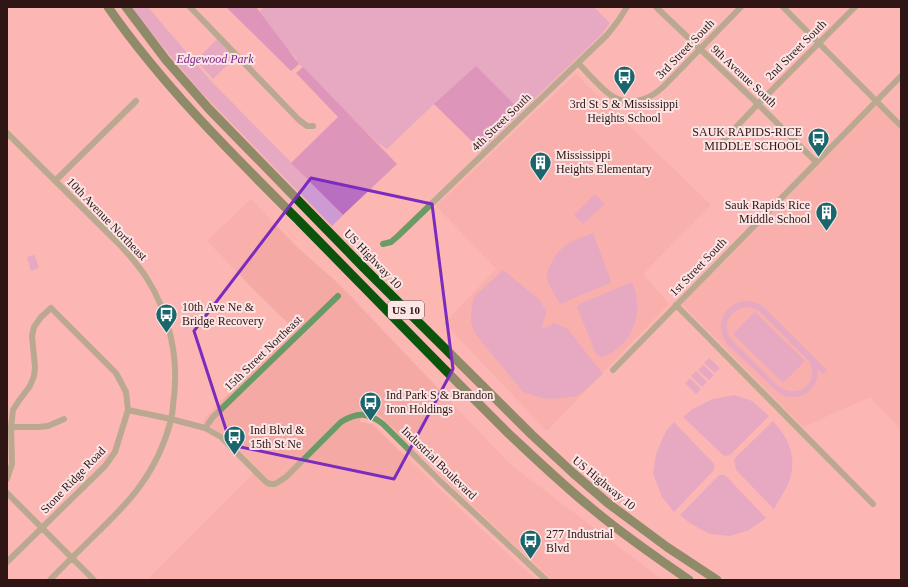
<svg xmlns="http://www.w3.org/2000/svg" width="908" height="587" font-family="Georgia,serif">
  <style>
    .built { fill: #f5a9a5 }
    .green { fill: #cd9ad3; fill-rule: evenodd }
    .forest { fill: #b86fc2 }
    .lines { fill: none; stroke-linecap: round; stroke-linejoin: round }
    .minor { stroke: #6a9a66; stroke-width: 6 }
    .highway { stroke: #0c540c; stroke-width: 9 }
    .marked { fill: none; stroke: #7b2cbf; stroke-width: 3; stroke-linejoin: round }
    .labels { text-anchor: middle; stroke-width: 4; stroke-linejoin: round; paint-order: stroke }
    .shield { fill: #fce6e5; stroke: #6c5453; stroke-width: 1 }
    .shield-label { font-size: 11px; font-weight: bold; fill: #2f1615 }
    .street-label { font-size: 12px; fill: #2f1615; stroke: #fce6e5 }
    .park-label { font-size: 12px; font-style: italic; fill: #7d2389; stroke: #fce6e5 }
    .poi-label { font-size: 12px; fill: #2f1615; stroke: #fce6e5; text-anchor: start }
  </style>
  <rect width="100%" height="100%" fill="#fcb7b3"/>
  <path class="built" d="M576,74l135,131 -68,69 26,30 -122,127 -103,-108 52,-54 -60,-63z
    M877,106l24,24v300l-31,-33 -67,30 -121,-123z
    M251,199l46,48 43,38 171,180 152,115h-110l-40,-36 -138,-133 -11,-4 -4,15 12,2 91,88 73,68h-389l105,-105 7,-4 -32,-35 -24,-13 2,-6 89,-88 -41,-40 -46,-48z"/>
  <path class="green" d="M132,7h16l62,73 133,135 -11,11 -132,-135 -62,-74z
    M264,7h330l16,16 -9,12 -120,115 -47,-46 -47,45 -9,-6 -14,-13 -65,-66 -3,-4 1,-1 -43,-42z
    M217,39l18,19 -22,21 -17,-19z
    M595,194l10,10 -22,20 -9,-9z
    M593,233l18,48 -1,2 -50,21c-4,-7 -12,-19 -13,-26 -1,-5 2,-10 4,-15 11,-20 22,-22 42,-30z
    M34,255l1,1 4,12 -8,3 -4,-14z
    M503,270l38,31 2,6 3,2v7l-2,3 -2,10 9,-4 2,-2c6,1 9,4 15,6l35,45 -25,22 -7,1 -19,2 -10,-1 -19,-6 -46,-56 -2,-3 -4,-11v-5l1,-13 3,-8z
    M632,282c10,23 6,50 -14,66 -5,4 -10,8 -16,9l-6,-3 -19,-47 2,-3z
    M743,301c8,0 14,1 21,6l63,63 -4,4 -5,-5c1,22 -19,34 -38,25l-53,-50c-12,-18 -6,-37 16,-43zM745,307l8,1 6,3 50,50c12,22 -12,41 -33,23 -10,-10 -21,-21 -31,-31 -5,-5 -12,-10 -15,-16 -9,-14 2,-27 15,-30z
    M755,312l50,49 -22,22 -50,-49z
    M709,358l11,10 -5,5 -11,-10z
    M703,365l11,10 -5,5 -11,-10z
    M696,371l11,11 -5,5 -11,-11z
    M690,378l11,11 -5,5 -11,-11z
    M734,395l18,6 17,15 -39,39 -6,1 -41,-39 10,-8 20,-10z
    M773,421c14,15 23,33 18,54 -2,10 -12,25 -17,34l-38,-39 -2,-11z
    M674,422l40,42v6l-40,42 -12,-15 -9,-23 3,-20 10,-23z
    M719,475h6l41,43 -17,12 -19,6 -20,-2 -19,-10 -11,-9z"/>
  <path class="forest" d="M226,7h30l43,57 -8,7z
    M476,66l45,45 -40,39 -47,-46z
    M303,67l94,97 -54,51 -52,-52 47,-46 -42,-44z"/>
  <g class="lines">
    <path class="minor" d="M190,7l109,113 8,6h6
      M656,7l102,97 58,58
      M783,7l118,119
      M578,63c9,9 23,26 34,33 19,12 39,3 53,-11l76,-78
      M7,133l114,113c9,10 18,20 25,31 24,37 34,84 27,128 0,5 -1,10 -2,15 -6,23 -17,47 -31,66 -12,17 -28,32 -43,47 -16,16 -32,31 -47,47
      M720,144l38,-40 97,-97
      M55,181l81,-80
      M383,244l8,-2 7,-6 209,-201 11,-14 9,-14
      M676,305l197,199
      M613,370l288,-294
      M128,410l43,9 34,9 16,9 45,45 4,2h5l11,-7 55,-55c16,-10 27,-10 42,2l57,57 106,99
      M11,427h27l10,-1 16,-7
      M205,428l8,-11 125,-121
      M7,479l5,-15 -1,-37 2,-17 5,-8 12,-16 4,-10 1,-9 -3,-31 2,-9 7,-10 10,-9 65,65 10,19 2,18 -13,42 -10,14 -98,96
      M7,493l87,87"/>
    <path class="highway" d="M108,7c55,79 123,146 191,214 70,71 139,143 210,213 28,26 56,53 86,77 30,25 62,47 94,69
      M126,7l40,53 43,49 155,159 168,167 41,38 36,31 58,43 50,33"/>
  </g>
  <path d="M0 0H908V587H0ZM311,178l121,26 21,165 -59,110 -163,-34 -37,-114z" fill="#fcb7b3" fill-opacity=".55" fill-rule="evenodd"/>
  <path class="marked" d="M311,178l121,26 21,165 -59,110 -163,-34 -37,-114z"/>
  <defs>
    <symbol id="bus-pin" viewBox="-11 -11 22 30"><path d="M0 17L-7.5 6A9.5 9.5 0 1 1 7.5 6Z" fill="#19666c" stroke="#fce6e5"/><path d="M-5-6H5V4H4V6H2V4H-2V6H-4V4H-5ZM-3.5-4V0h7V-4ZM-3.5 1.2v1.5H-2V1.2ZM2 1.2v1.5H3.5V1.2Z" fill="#fff"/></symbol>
    <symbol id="building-pin" viewBox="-11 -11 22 30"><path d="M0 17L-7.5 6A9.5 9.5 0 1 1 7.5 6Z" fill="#19666c" stroke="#fce6e5"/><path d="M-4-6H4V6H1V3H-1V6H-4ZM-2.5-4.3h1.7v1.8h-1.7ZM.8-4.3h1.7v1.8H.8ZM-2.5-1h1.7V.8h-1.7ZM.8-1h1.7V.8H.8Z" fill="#fff"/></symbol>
  </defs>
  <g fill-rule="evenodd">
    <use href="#bus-pin" x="612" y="64" width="25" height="34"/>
    <use href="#bus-pin" x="806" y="126" width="25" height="34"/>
    <use href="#building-pin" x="528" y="150" width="25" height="34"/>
    <use href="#building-pin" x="814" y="200" width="25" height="34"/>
    <use href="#bus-pin" x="154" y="302" width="25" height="34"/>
    <use href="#bus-pin" x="358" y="390" width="25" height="34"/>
    <use href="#bus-pin" x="222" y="424" width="25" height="34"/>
    <use href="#bus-pin" x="518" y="528" width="25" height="34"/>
  </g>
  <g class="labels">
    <rect class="shield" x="388" y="301" width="36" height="18" rx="3"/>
    <g class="shield-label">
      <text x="406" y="314">US 10</text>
    </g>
    <g class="street-label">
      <text transform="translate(685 49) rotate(-46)" y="4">3rd Street South</text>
      <text transform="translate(796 50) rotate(-45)" y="4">2nd Street South</text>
      <text transform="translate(744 76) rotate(43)" y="4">9th Avenue South</text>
      <text transform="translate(501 122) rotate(-44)" y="4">4th Street South</text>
      <text transform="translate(107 219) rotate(46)" y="4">10th Avenue Northeast</text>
      <text transform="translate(373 259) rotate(46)" y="4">US Highway 10</text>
      <text transform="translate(698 267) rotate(-46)" y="4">1st Street South</text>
      <text transform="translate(263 353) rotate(-44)" y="4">15th Street Northeast</text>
      <text transform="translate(439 463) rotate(44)" y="4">Industrial Boulevard</text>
      <text transform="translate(73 480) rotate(-46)" y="4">Stone Ridge Road</text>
      <text transform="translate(604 483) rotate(39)" y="4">US Highway 10</text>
    </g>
    <g class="park-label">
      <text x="215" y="63">Edgewood Park</text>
    </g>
    <g class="poi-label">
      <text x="624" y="108" text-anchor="middle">3rd St S &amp; Mississippi<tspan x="624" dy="14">Heights School</tspan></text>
      <text x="802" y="136" text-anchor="end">SAUK RAPIDS-RICE<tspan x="802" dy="14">MIDDLE SCHOOL</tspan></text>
      <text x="556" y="159">Mississippi<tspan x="556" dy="14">Heights Elementary</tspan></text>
      <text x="810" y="209" text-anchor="end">Sauk Rapids Rice<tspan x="810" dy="14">Middle School</tspan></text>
      <text x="182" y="311">10th Ave Ne &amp;<tspan x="182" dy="14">Bridge Recovery</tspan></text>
      <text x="386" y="399">Ind Park S &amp; Brandon<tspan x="386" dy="14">Iron Holdings</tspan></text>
      <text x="250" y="434">Ind Blvd &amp;<tspan x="250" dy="14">15th St Ne</tspan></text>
      <text x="546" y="538">277 Industrial<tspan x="546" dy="14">Blvd</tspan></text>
    </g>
  </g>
  <rect width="908" height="587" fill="none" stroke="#2f1615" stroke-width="16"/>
</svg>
